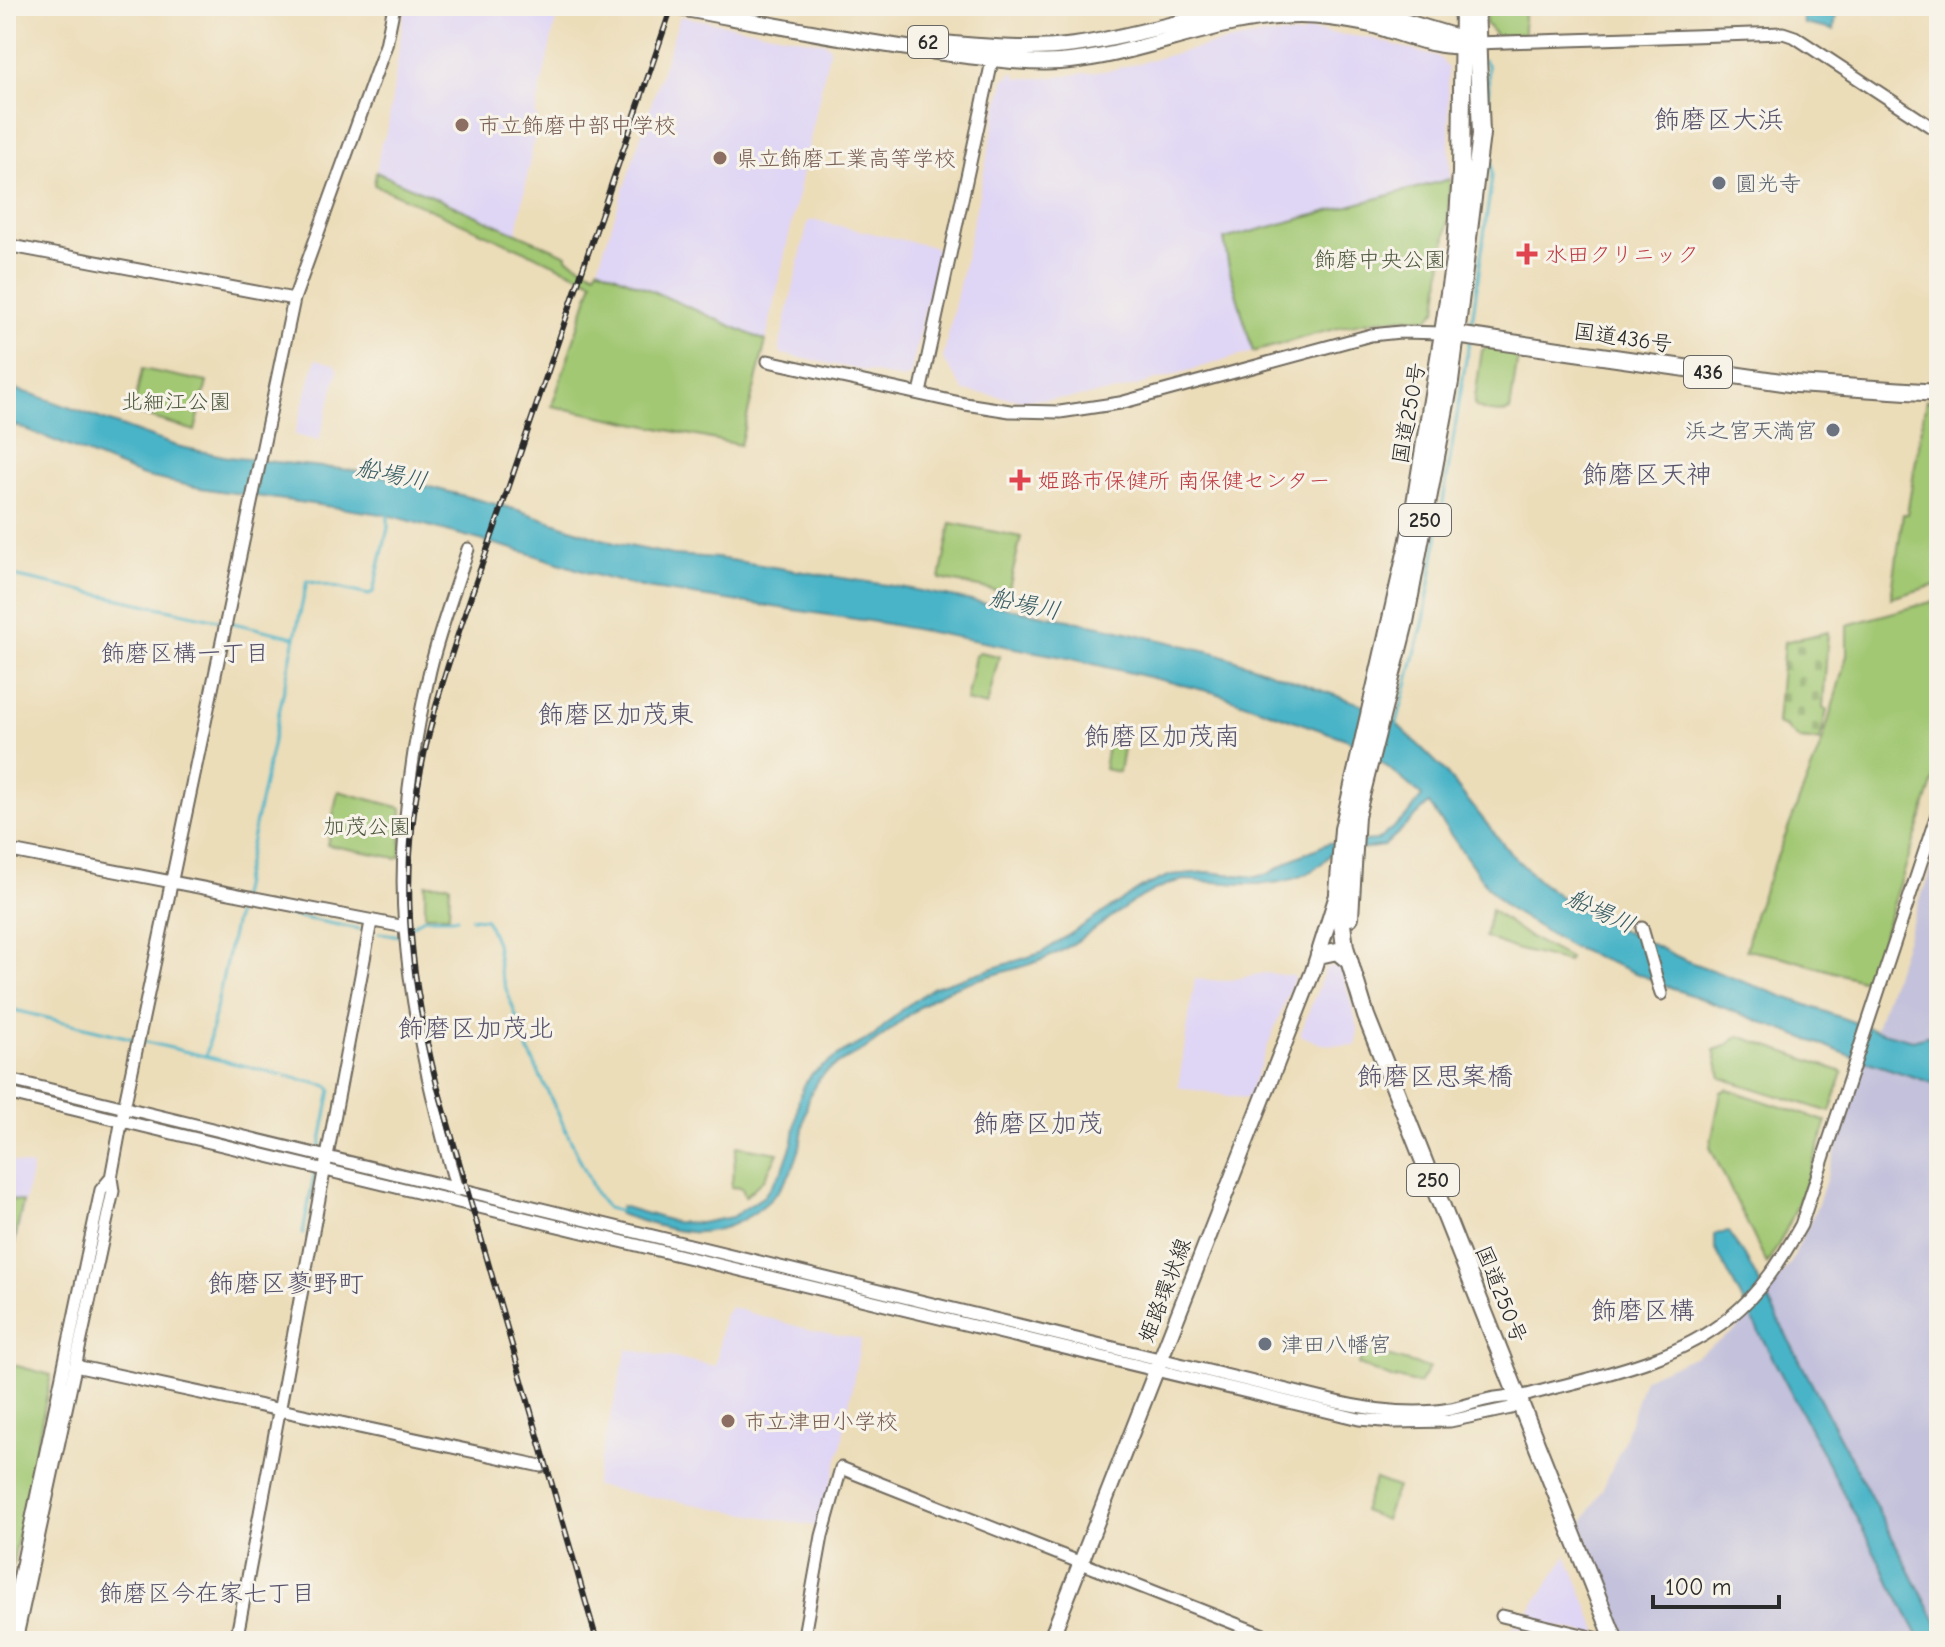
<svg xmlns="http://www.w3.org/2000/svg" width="1945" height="1647" font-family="'Comic Neue','Klee One',sans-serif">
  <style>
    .built { fill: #dfd5f5 }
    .industrial { fill: #c3c1db }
    .cemetery { fill: url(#cemetery-stones); stroke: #667a4f; stroke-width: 2 }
    .green { fill: #a2c873; stroke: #667a4f; stroke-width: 2 }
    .water { fill: #49b4c7; stroke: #3a7079; stroke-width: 2 }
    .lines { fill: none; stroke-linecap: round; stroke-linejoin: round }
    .stream { stroke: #49b4c7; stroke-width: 3 }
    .minor-casing { stroke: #6f695d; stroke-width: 15 }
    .major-casing { stroke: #6f695d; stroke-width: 18 }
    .highway-casing { stroke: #6f695d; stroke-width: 20 }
    .minor { stroke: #fff; stroke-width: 11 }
    .major { stroke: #fff; stroke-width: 14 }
    .highway { stroke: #fff; stroke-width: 16 }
    .rail-casing { stroke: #2b2b2b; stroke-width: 6 }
    .rail { stroke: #f7f3e8; stroke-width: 3; stroke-dasharray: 9; stroke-linecap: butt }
    .education-dot { fill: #8d6e63; stroke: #f7f3e8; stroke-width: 3 }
    .worship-dot { fill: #6b7280; stroke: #f7f3e8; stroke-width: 3 }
    .health-dot { fill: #e0444e; stroke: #f7f3e8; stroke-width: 3 }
    .labels { text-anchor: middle; stroke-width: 6; stroke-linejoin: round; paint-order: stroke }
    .shield { fill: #f7f3e8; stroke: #686764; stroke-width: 2 }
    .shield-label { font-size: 20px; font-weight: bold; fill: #2b2b2b }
    .education-label { font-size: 22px; fill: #785e54; stroke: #f7f3e8; text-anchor: start }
    .worship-label { font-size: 22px; fill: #5b616d; stroke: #f7f3e8; text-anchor: start }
    .health-label { font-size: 22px; fill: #be3a42; stroke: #f7f3e8; text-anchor: start }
    .park-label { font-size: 22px; fill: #4f5a41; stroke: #f7f3e8 }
    .street-label { font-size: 22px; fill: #2b2b2b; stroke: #f7f3e8 }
    .water-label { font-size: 24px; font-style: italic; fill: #365b62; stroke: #f7f3e8 }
    .neighbourhood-label { font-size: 24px; fill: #56526b; stroke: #f7f3e8 }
    .quarter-label { font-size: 26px; fill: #56526b; stroke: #f7f3e8 }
  </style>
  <defs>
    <pattern id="cemetery-stones" width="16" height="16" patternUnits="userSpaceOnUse" patternTransform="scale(2)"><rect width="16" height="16" fill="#a2c873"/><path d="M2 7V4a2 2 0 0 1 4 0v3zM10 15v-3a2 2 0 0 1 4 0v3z" fill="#84a35f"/></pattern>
  </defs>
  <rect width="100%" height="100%" fill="#f7f3e8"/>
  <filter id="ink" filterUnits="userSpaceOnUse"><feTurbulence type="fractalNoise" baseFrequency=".0125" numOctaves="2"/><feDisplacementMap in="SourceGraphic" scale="16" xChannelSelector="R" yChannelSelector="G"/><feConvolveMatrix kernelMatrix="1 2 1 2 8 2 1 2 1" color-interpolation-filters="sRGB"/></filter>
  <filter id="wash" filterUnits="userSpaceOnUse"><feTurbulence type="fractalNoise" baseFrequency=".006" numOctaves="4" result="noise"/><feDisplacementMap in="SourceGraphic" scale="32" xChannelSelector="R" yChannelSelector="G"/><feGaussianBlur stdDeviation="1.8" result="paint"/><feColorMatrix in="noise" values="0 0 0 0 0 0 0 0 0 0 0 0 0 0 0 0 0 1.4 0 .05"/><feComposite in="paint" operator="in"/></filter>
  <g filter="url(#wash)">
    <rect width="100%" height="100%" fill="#ecddb9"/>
    <path class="built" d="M405,6h154l-24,110 3,1 -21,116 -141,-61 5,-29 6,-10z
      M680,16l146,27 4,5 -64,293 -168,-74z
      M1305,30l65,8 70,20 8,10 2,111 -226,60 5,29 24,84 -135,39 -46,7 -50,2 -58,-9 -21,-32 61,-279 8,-7h4l1,5h28l66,-8 99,-25 54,-10h40z
      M813,220l121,27 4,5 -28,124 -6,3 -122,-25 -3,-5 29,-127z
      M316,359l20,6 2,6 -19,70 -25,-6z
      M1326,967h15l17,61 -2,18 -35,-2 -21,-9z
      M1264,973l31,3 -48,123 -69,-12 17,-108 30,2z
      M6,1160l26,7 -26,124z
      M730,1307l80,23 51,9 -20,109 -22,79 -225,-41 33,-137 89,17 7,-49z
      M1567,1555l33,82 -75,-19z
      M1513,1625l74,16h-84z"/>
    <path class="industrial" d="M1939,845v187l-26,8 -38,-10z
      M1865,1061l74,24v542l-174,-332 25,-31 28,-60z
      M1750,1315l171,326h-295l-46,-114 24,-41 19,-43 21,-65 50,-21 41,-26z"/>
    <path class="cemetery" d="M1828,632l-5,76 4,2 -7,31 -21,-2 -14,-12 -8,-3 7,-82z"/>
    <path class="green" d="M1486,6h38v29l-27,1 -11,-12z
      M376,172l191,83v3l28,15 3,-6 168,74 -26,104 -188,-39 41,-125 -219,-96z
      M1450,179l-2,39 -11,91 -9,10c-59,-6 -118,18 -175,33l-24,-84 -5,-29z
      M1487,347l28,4 3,5 -8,55c-9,4 -29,1 -36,-6l8,-55z
      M142,369l65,13 -12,49 -59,-18 -2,-6z
      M1926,400l13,3v181l-48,14 12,-84h4z
      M951,523l70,14 -13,56 -68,-14z
      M1938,600l1,165 -71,217 -85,-25 -37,-7 8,-35 69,-175 24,-85v-30z
      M979,652l20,4 -12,50 -21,-5 9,-45z
      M1111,727l15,3 -7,42 -15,-3z
      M338,791l64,17 -1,48 -5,2 -69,-13z
      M425,884h25l-1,31h-24z
      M1491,910l38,27 40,21 -1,4 -53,-13 -30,-12z
      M1739,1036l104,36 -13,40 -109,-34 -7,-28 12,-4z
      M1727,1089l100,33c-17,50 -31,97 -60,142l-57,-117 11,-55z
      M737,1146l41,7 -13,25 -20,19 -3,-9 -11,-1z
      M6,1198l17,4 -17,80z
      M1362,1350h4l63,18 -10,16 -22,-6 -1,2 -37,-15z
      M6,1363l45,12 -45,222z
      M1375,1479l22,8 -12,33 -22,-9z"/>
    <path class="water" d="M1801,6h36l-3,24 -30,-6z
      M6,387l29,8 141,51 52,11 122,13 49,9 119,31 96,33 59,12 44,3 188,30 205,40 106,25 144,51 35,18 47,46 69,86 28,27 40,29 108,51 188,69 38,10 26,-8v53l-74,-24 -188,-71 -107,-44 -63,-38 -21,-23 -57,-81 -45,42 -53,7c-32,44 -99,29 -147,27 -48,10 -82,49 -125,72 -34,18 -74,22 -109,37 -32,14 -55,40 -84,59 -13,9 -28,14 -41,25 -25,23 -18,55 -28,84 -14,43 -61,78 -107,75 -24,-2 -48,-11 -71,-18l2,-8 54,16 25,1 32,-6 32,-21 19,-27 10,-28 6,-43 5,-13 8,-11 30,-21 32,-17 27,-26 33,-23 107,-34 100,-65 30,-13 36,-3 48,5 13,-3 27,-16 34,-15 49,-3 31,-26 13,-18 -43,-36 -33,-21 -130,-46 -148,-35 -186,-35 -236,-35 -45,-11 -73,-24 -140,-38 -188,-27 -57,-12 -128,-51 -9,-1z
      M1728,1232l17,24 194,371v14h-18l-206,-393v-14z"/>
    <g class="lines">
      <path class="stream" d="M1450,6l6,10
        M1471,329l21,-152 -4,-111 -4,-6
        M18,577l204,44
        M229,622l65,15
        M1396,726l28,-106 45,-279
        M237,905l122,24
        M471,918l15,1 10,24 4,29 29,80 67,142 11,14 16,4
        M410,927l14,-9h33
        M379,933l23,3
        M6,1008l322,78 3,4 -12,61
        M206,1056l101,-475 62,14 4,-3 15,-64v-14
        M303,1233l12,-63"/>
    </g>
  </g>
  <g filter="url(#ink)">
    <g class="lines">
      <defs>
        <path id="minor" d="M1477,43l306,-10 12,4 144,95
          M6,245l288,54
          M768,361l197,43 45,7 50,1 60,-9 251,-68 29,-3 43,1
          M920,393l74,-341
          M6,850l399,77
          M1642,928l19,66
          M6,1079l1326,322c38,9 80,15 119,8 22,-5 46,-15 69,-12 70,-20 151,-32 210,-80 31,-25 52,-58 71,-92l138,-417
          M6,1093l1353,326 35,3 56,-1 61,-13 9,-11
          M457,1190c-24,-86 -45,-172 -52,-261 -7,-85 6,-176 25,-259 10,-41 25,-81 38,-121
          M75,1366l466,100
          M1502,1616l106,25
          M6,1641l95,-451 10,-12
          M16,1641l97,-450 -2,-13 13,-70 170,-809 92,-254 8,-39
          M236,1641l135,-719
          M803,1641l19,-105 19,-68 438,173"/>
        <path id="major" d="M669,6c94,17 188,36 282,48 36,4 73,10 109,8 82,-6 156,-46 239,-46 24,0 48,4 72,9 27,7 74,28 100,19
          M1332,6l35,4 104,31
          M920,41c51,4 104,11 155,4 63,-9 124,-31 188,-39
          M1050,1641l263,-670 24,-76"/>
        <path id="highway" d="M1463,6l-2,167 -5,73 -13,87 -34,207 -66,289 -5,64 7,54 21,69 249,625
          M1449,334l347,50 143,9
          M1350,917l6,-101 49,-194 45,-240 31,-248 -5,-128
          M1319,955l18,-4 13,11"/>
      </defs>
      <use href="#minor" class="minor-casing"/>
      <use href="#major" class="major-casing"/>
      <use href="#highway" class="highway-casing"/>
      <use href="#minor" class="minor"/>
      <use href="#major" class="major"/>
      <use href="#highway" class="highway"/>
      <defs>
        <path id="rail" d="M597,1641l-160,-556c-21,-84 -34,-169 -25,-256 12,-118 60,-231 97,-343 54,-160 109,-320 163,-480"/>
      </defs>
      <use href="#rail" class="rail-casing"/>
      <use href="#rail" class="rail"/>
    </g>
  </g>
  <g class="education-dot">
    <circle cx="462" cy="125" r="8"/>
    <circle cx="720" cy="158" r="8"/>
    <circle cx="728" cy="1421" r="8"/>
  </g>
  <g class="worship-dot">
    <circle cx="1719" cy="183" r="8"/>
    <circle cx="1833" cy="430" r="8"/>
    <circle cx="1265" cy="1344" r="8"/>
  </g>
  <g class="health-dot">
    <path d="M1523 242h8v8h8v8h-8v8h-8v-8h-8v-8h8z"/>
    <path d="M1016 468h8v8h8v8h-8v8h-8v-8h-8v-8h8z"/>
  </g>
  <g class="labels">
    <g class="shield">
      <rect x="908" y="26" width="40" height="32" rx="6"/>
      <rect x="1684" y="356" width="48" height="32" rx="6"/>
      <rect x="1399" y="504" width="52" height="32" rx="6"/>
      <rect x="1407" y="1164" width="52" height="32" rx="6"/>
    </g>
    <g class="shield-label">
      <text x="928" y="49">62</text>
      <text x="1708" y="379">436</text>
      <text x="1425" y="527">250</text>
      <text x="1433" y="1187">250</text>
    </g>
    <g class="education-label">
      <text x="478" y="133">市立飾磨中部中学校</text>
      <text x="736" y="166">県立飾磨工業高等学校</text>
      <text x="744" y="1429">市立津田小学校</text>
    </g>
    <g class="worship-label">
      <text x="1735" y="191">圓光寺</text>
      <text x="1817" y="438" text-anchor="end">浜之宮天満宮</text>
      <text x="1281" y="1352">津田八幡宮</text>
    </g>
    <g class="health-label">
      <text x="1545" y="262">水田クリニック</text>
      <text x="1038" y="488">姫路市保健所 南保健センター</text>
    </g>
    <g class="park-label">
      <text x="1380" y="267">飾磨中央公園</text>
      <text x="176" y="409">北細江公園</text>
      <text x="367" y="834">加茂公園</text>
    </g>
    <g class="street-label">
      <text transform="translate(1623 337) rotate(8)" y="8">国道436号</text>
      <text transform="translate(1408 413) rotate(-80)" y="8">国道250号</text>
      <text transform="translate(1164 1290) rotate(-69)" y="8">姫路環状線</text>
      <text transform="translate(1502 1294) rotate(68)" y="8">国道250号</text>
    </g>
    <g class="water-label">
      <text transform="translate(392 474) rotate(12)" y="8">船場川</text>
      <text transform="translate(1025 604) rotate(12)" y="8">船場川</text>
      <text transform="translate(1601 911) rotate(25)" y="8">船場川</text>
    </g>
    <g class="neighbourhood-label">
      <text x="185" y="661">飾磨区構一丁目</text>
      <text x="207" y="1601">飾磨区今在家七丁目</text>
    </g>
    <g class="quarter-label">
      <text x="1719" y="128">飾磨区大浜</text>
      <text x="1647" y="483">飾磨区天神</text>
      <text x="616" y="723">飾磨区加茂東</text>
      <text x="1162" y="745">飾磨区加茂南</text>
      <text x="476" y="1037">飾磨区加茂北</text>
      <text x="1435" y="1085">飾磨区思案橋</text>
      <text x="1038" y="1132">飾磨区加茂</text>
      <text x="286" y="1292">飾磨区蓼野町</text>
      <text x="1643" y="1319">飾磨区構</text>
    </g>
  </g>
  <rect width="1945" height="1647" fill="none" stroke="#f7f3e8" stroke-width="32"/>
  <path d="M1653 1595v12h126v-12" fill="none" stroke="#2b2b2b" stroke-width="4"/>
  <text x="1665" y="1595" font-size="24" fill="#2b2b2b" stroke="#f7f3e8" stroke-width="6" paint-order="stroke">100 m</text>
</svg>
